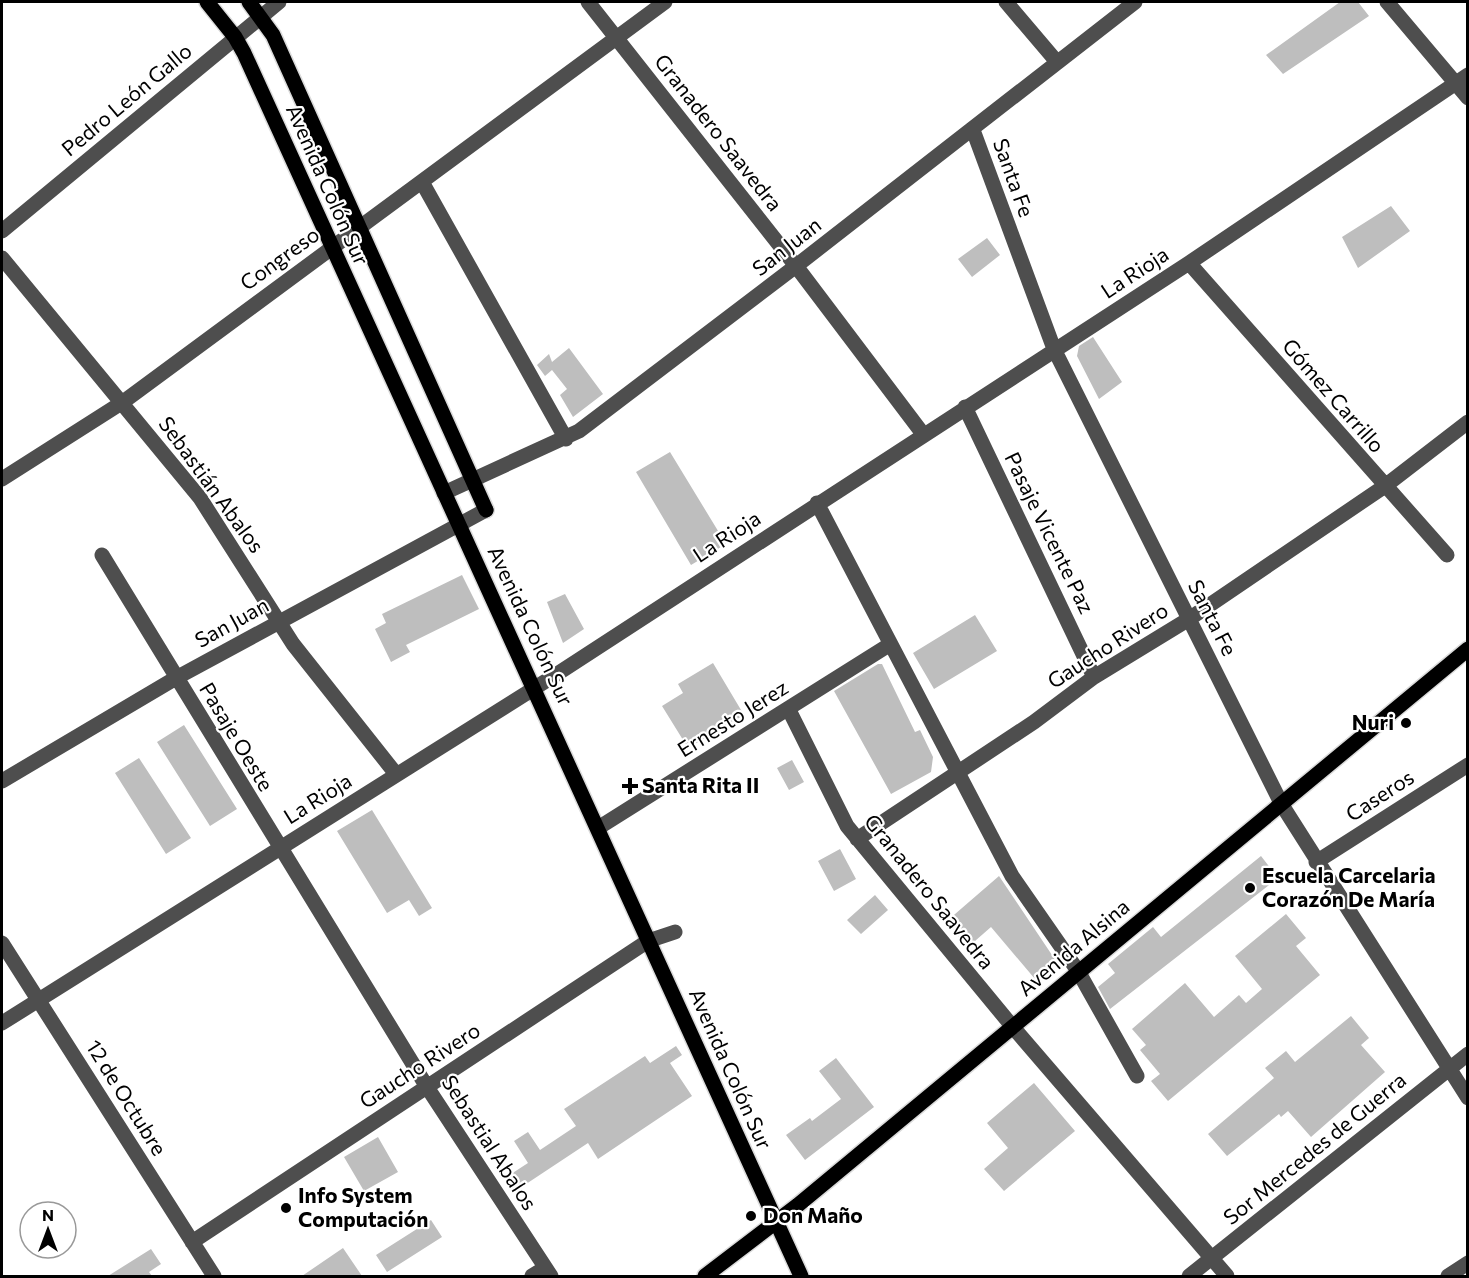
<svg xmlns="http://www.w3.org/2000/svg" width="1469" height="1278" font-family="Commissioner,sans-serif">
  <style>
    .building { fill: #bebebe }
    .lines { fill: none; stroke-linecap: round; stroke-linejoin: round }
    .major-casing { stroke: #dbdbdb; stroke-width: 18 }
    .minor { stroke: #4e4e4e; stroke-width: 15 }
    .major { stroke: #000; stroke-width: 15 }
    .poi-dot { fill: #000; stroke: #fff; stroke-width: 2 }
    .labels { text-anchor: middle; stroke-width: 4.5; stroke-linejoin: round; paint-order: stroke }
    .street-label { font-size: 21px; fill: #000; stroke: #fff }
    .poi-label { font-size: 21px; font-weight: bold; fill: #000; stroke: #fff; text-anchor: start }
  </style>
  <rect width="100%" height="100%" fill="#fff"/>
  <path class="building" d="M1340,2h18l11,14 -86,58 -17,-19z
    M1391,206l19,25 -52,37 -16,-31z
    M987,238l13,17 -28,22 -14,-18z
    M1093,337l29,45 -23,17 -22,-43 2,-10z
    M569,348l34,46 -30,23 -13,-22 7,-6 -15,-19 -7,6 -8,-11 12,-11 3,8z
    M670,452l56,92 -35,21 -55,-93z
    M462,575l17,34 -73,36 4,7 -19,10 -16,-33 11,-6 -4,-9z
    M565,594l19,35 -21,14 -16,-41z
    M975,615l22,36 -63,38 -21,-36z
    M713,663l31,52 -56,33 -26,-42 21,-13 -5,-9z
    M878,664h4l33,68 5,-2 13,27 -2,15 -40,22 -57,-103z
    M184,725l53,84 -27,17 -53,-84z
    M139,758l52,80 -25,16 -51,-81z
    M792,760l12,22 -15,8 -12,-22z
    M372,810l60,98 -13,8 -10,-16 -22,13 -50,-82z
    M840,849l16,30 -22,12 -16,-30z
    M1261,856l17,22 -168,131 -12,-22 17,-14 -7,-9 45,-37 8,10z
    M999,876l57,85 -21,18 -44,-52 -24,21 -20,-27z
    M875,895l13,15 -27,24 -14,-14z
    M1286,914l20,24 -10,8 24,29 -152,126 -17,-20 9,-7 -20,-24 6,-5 -14,-16 53,-46 29,34 25,-22 7,8 16,-14 -27,-33z
    M1351,1016l18,22 -8,7 24,27 -74,65 -23,-26 -7,6 -2,-3 -52,42 -19,-22 66,-56 -9,-10 21,-17 9,11z
    M676,1046l6,9 -12,8 22,33 -94,63 -10,-16 -74,49 -9,-14 23,-15 -14,-22 14,-9 12,18 36,-24 -12,-17 81,-53 5,7z
    M836,1058l38,49 -69,53 -19,-25 24,-17 2,3 29,-22 -22,-28z
    M1034,1083l41,48 -71,60 -20,-22 24,-21 -21,-25z
    M378,1137l20,35 -34,19 -20,-34z
    M431,1220l11,17 -55,35 -11,-17z
    M343,1248l19,28h-60z
    M151,1249l10,15 -12,8 3,4h-44z"/>
  <g class="lines">
    <defs>
      <path id="major" d="M207,2l28,35 9,16c186,408 374,815 557,1223
        M249,2l24,33 213,475
        M705,1276l93,-71 670,-556"/>
    </defs>
    <use href="#major" class="major-casing"/>
    <path class="minor" d="M588,2l208,264 127,168
      M1006,2l51,60
      M1387,2l81,96
      M973,130l81,219 228,456 186,293
      M422,182l144,257
      M2,231l277,-229
      M2,258l198,240 93,146 103,130
      M1189,263l258,292
      M965,407l129,270
      M2,479l121,-77 542,-400
      M444,493l135,-62 217,-165 339,-264
      M817,503l195,373 66,95 59,105
      M102,555l325,532 124,189
      M789,710l58,116 165,200 215,250
      M2,781l174,-103 310,-168
      M598,828l291,-183
      M857,839l177,-117 60,-45 95,-58 196,-133 83,-64
      M1316,862l152,-97
      M2,943l212,333
      M2,1023l555,-349 632,-411 279,-188
      M192,1242l456,-301 27,-9
      M532,1276l13,-8
      M1189,1276l279,-222
      M1448,1276l20,-13"/>
    <use href="#major" class="major"/>
  </g>
  <g class="poi-dot">
    <circle cx="1406" cy="723" r="6"/>
    <path d="M627 777h6v6h6v6h-6v6h-6v-6h-6v-6h6z"/>
    <circle cx="1250" cy="888" r="6"/>
    <circle cx="286" cy="1208" r="6"/>
    <circle cx="751" cy="1216" r="6"/>
  </g>
  <g class="labels">
    <g class="street-label">
      <text transform="translate(127 100) rotate(-40)" y="7">Pedro León Gallo</text>
      <text transform="translate(718 133) rotate(52)" y="7">Granadero Saavedra</text>
      <text transform="translate(1013 178) rotate(70)" y="7">Santa Fe</text>
      <text transform="translate(327 185) rotate(66)" y="7">Avenida Colón Sur</text>
      <text transform="translate(787 247) rotate(-38)" y="7">San Juan</text>
      <text transform="translate(280 259) rotate(-36)" y="7">Congreso</text>
      <text transform="translate(1135 273) rotate(-33)" y="7">La Rioja</text>
      <text transform="translate(1333 396) rotate(49)" y="7">Gómez Carrillo</text>
      <text transform="translate(211 485) rotate(54)" y="7">Sebastián Abalos</text>
      <text transform="translate(1049 533) rotate(64)" y="7">Pasaje Vicente Paz</text>
      <text transform="translate(727 537) rotate(-33)" y="7">La Rioja</text>
      <text transform="translate(1212 618) rotate(63)" y="7">Santa Fe</text>
      <text transform="translate(232 623) rotate(-29)" y="7">San Juan</text>
      <text transform="translate(530 626) rotate(65)" y="7">Avenida Colón Sur</text>
      <text transform="translate(1108 646) rotate(-33)" y="7">Gaucho Rivero</text>
      <text transform="translate(733 719) rotate(-32)" y="7">Ernesto Jerez</text>
      <text transform="translate(236 737) rotate(59)" y="7">Pasaje Oeste</text>
      <text transform="translate(1380 796) rotate(-33)" y="7">Caseros</text>
      <text transform="translate(318 799) rotate(-32)" y="7">La Rioja</text>
      <text transform="translate(929 892) rotate(51)" y="7">Granadero Saavedra</text>
      <text transform="translate(1074 948) rotate(-40)" y="7">Avenida Alsina</text>
      <text transform="translate(420 1066) rotate(-33)" y="7">Gaucho Rivero</text>
      <text transform="translate(730 1069) rotate(66)" y="7">Avenida Colón Sur</text>
      <text transform="translate(126 1098) rotate(58)" y="7">12 de Octubre</text>
      <text transform="translate(489 1143) rotate(57)" y="7">Sebastial Abalos</text>
      <text transform="translate(1315 1149) rotate(-39)" y="7">Sor Mercedes de Guerra</text>
    </g>
    <g class="poi-label">
      <text x="1394" y="730" text-anchor="end">Nuri</text>
      <text x="642" y="793">Santa Rita II</text>
      <text x="1262" y="883">Escuela Carcelaria<tspan x="1262" dy="24">Corazón De María</tspan></text>
      <text x="298" y="1203">Info System<tspan x="298" dy="24">Computación</tspan></text>
      <text x="763" y="1223">Don Maño</text>
    </g>
  </g>
  <rect width="1469" height="1278" fill="none" stroke="#000000" stroke-width="6"/>
  <g transform="translate(48 1230)"><circle r="28" fill="#ffffff" stroke="#999999" stroke-width="1.5"/>
  <path d="M0-4.5L10 22L0 15L-10 22Z" fill="#000000"/>
  <text y="-9" font-size="16" font-weight="bold" text-anchor="middle" fill="#000000">N</text>
  </g>
</svg>
